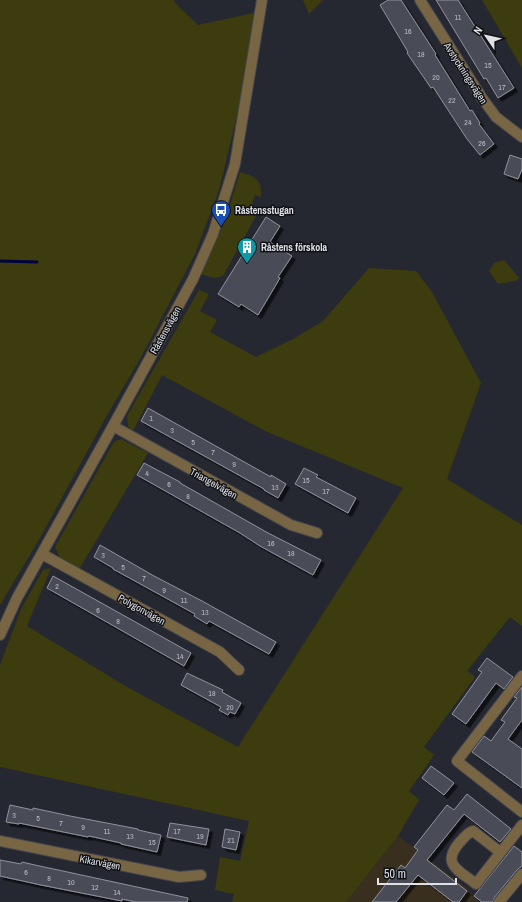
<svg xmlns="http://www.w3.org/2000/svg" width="522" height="902" font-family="'Archivo Narrow',sans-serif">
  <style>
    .education { fill: #382f1f }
    .green { fill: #3c3c0e }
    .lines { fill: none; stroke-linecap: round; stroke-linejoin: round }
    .stream { stroke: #000242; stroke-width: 3 }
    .building { fill: #494c56; stroke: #8f929d; filter: url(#shadow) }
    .minor-casing { stroke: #44464e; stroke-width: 12 }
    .minor { stroke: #776544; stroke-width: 10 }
    .labels { text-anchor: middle; stroke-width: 3; stroke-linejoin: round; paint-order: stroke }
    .number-label { font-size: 8px; fill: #babcc3 }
    .street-label { font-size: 10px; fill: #dfe1e7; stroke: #101115 }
    .poi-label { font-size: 10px; font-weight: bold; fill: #dfe1e7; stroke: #101115; text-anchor: start }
  </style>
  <defs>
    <filter id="shadow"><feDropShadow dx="3.5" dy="3.5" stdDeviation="0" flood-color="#0009"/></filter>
  </defs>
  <rect width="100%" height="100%" fill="#262831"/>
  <path class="education" d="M398,836l70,53 5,8 6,5h-133z"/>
  <path class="green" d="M0,0h174l1,3 23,22 60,-13 -22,108 -17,70 -24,64 -55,105 -34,58 -66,121 -40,67z
    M303,0h20l-14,14z
    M482,0h40v68z
    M240,172c16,5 22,7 21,25l-6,-2 -6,18 7,3 -33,60 -8,2 -15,-4 25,-53z
    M504,260l15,18 -4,3 -17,3 -9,-13 5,-8z
    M369,268l47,3 16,21 49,91 -34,96 75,46v101l-12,-9 -43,54 8,6 -51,70 10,8 -25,36 10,9 -21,36 -52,66h-114l2,-8 -19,-4 5,-33 20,4 9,-40 -249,-54v-102l21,-56 22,-39 8,-2 -24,58 100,61 111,60 165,-259 -138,-57 -103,-56 -29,56 -5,-5 -1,-10 72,-126 10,4 -9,17 17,9 -7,12 46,25 37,-18 30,-18z
    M121,439l27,14 -68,115 -20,-10 -5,-11 59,-105z"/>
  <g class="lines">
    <path class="stream" d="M0,261l37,1"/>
  </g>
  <path class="building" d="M388,0h13l35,54 -1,1 35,56 2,-1 8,13 -1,1 15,20 -14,11 -13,-16 -34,-52 -2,1 -24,-35 1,-1 -28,-47z
    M436,0h22l56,88 -16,10 -12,-20 -2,1z
    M510,155l12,4v10l-4,10 -14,-5z
    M266,217l14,9 -10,16 22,14 -14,21 2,1 -22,37 -17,-11 -2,3 -21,-13z
    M148,408l123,69v-2l15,9 -8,14 -14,-8v-1l-123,-68z
    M144,463l36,19v1l88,50 53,27 -8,15 -53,-29 -20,-13 -103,-58z
    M304,468l14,7 -2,2 40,21 -8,15 -53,-29z
    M100,545l54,31 48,25 74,41 -7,12 -60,-33 -2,3 -13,-8 1,-2 -82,-45v-1l-19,-11z
    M53,576l138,77 -7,13 -137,-78z
    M487,658l26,19 -9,12 -8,-6 -30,41 -14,-10 30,-42 -4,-2z
    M187,673l36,17 -1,2 19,11 -6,11 -5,-2 -2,3 -9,-5 2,-3 -40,-22z
    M522,687v33l-14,19 14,10v39l-50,-36 12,-16 7,5 14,-19 -4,-2 16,-22 -3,-1z
    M431,766l23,17 -10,12 -22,-17z
    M467,794l44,35 -11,13 -36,-28 -37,46 40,31 -8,11h-6l-35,-27 -22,27h-24l29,-37 4,3 13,-18 -4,-3 33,-42 7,5z
    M10,805l23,5v-2l37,8 68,13v1l23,5 -4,17 -36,-8v-1l-32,-7 -1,1 -69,-14v1l-13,-2z
    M170,823l39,6 -3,16 -39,-8z
    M225,829l15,3 -4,18 -14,-3z
    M514,846l8,6v14l-5,4 -23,28 -1,4h-11l-8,-6z
    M0,860l21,4 1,-2 13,3 153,33 -1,4h-51l-14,-3v2l-81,-16 -41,-9z"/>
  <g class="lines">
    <defs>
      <path id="minor" d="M420,0l62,98 14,19 26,20
        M113,426l178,99 26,8
        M42,554l178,98 19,18
        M0,635l17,-37 96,-172 80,-147 20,-45 22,-70 27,-164
        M522,676l-65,85 65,51
        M0,841l179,36 22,-2
        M500,852l-27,-21c-6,2 -9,7 -14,12 -18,22 0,27 17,41l46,-59
        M499,902l23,-28"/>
    </defs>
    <use href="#minor" class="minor-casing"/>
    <use href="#minor" class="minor"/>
  </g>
  <defs>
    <symbol id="bus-pin" viewBox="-11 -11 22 30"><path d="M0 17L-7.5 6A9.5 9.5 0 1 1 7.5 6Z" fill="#1a4fb4" stroke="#101115"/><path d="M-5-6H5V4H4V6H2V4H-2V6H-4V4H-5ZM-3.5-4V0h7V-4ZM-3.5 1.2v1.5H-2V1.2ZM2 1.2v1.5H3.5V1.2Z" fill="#fff"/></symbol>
    <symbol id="building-pin" viewBox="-11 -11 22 30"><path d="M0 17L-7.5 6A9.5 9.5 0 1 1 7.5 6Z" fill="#0f9aa8" stroke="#101115"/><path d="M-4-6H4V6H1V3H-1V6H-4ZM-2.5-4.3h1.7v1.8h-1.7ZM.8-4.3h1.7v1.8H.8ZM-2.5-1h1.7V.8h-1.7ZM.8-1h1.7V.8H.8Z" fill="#fff"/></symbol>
  </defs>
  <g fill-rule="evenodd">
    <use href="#bus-pin" x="210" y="199" width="22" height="30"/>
    <use href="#building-pin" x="236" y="236" width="22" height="30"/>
  </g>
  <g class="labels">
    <g class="number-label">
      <text x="458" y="20">11</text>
      <text x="408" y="34">16</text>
      <text x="421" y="57">18</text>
      <text x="488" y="68">15</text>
      <text x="436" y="80">20</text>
      <text x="502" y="90">17</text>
      <text x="452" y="103">22</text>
      <text x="468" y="125">24</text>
      <text x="482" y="146">26</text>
      <text x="151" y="421">1</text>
      <text x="172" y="433">3</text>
      <text x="193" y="445">5</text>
      <text x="213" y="455">7</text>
      <text x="234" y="467">9</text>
      <text x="147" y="476">4</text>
      <text x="306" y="483">15</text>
      <text x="169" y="487">6</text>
      <text x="275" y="490">13</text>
      <text x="326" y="494">17</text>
      <text x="188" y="499">8</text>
      <text x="271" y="546">16</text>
      <text x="291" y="556">18</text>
      <text x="103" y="558">3</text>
      <text x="123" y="570">5</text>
      <text x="144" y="581">7</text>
      <text x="57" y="589">2</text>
      <text x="164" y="593">9</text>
      <text x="184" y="603">11</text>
      <text x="98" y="613">6</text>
      <text x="205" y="615">13</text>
      <text x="118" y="624">8</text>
      <text x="180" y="659">14</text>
      <text x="212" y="696">18</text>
      <text x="230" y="710">20</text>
      <text x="14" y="818">3</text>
      <text x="38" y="821">5</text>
      <text x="61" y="826">7</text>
      <text x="83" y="830">9</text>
      <text x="107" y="834">11</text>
      <text x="177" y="834">17</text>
      <text x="130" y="839">13</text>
      <text x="200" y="839">19</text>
      <text x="231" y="843">21</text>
      <text x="152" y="845">15</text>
      <text x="26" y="875">6</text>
      <text x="49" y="881">8</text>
      <text x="71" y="885">10</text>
      <text x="95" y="890">12</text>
      <text x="117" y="895">14</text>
    </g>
    <g class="street-label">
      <text transform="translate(466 73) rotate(57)" y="4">Avstyckningsvägen</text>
      <text transform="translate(165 330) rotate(-61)" y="4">Råstensvägen</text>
      <text transform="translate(214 483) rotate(29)" y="4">Triangelvägen</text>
      <text transform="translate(142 609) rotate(29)" y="4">Polygonvägen</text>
      <text transform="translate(100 862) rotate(11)" y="4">Kikarvägen</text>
    </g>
    <g class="poi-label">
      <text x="235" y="214">Råstensstugan</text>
      <text x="261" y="251">Råstens förskola</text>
    </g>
  </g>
  <g transform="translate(486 36) rotate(304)" stroke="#101115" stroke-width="3" paint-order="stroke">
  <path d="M0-3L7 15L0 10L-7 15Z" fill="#dfe1e7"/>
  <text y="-6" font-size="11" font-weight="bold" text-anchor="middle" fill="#dfe1e7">N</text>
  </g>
  <path d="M378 878v6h78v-6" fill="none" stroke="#dfe1e7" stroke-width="2"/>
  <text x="384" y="878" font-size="12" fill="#dfe1e7" stroke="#101115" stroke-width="3" paint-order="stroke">50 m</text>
</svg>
